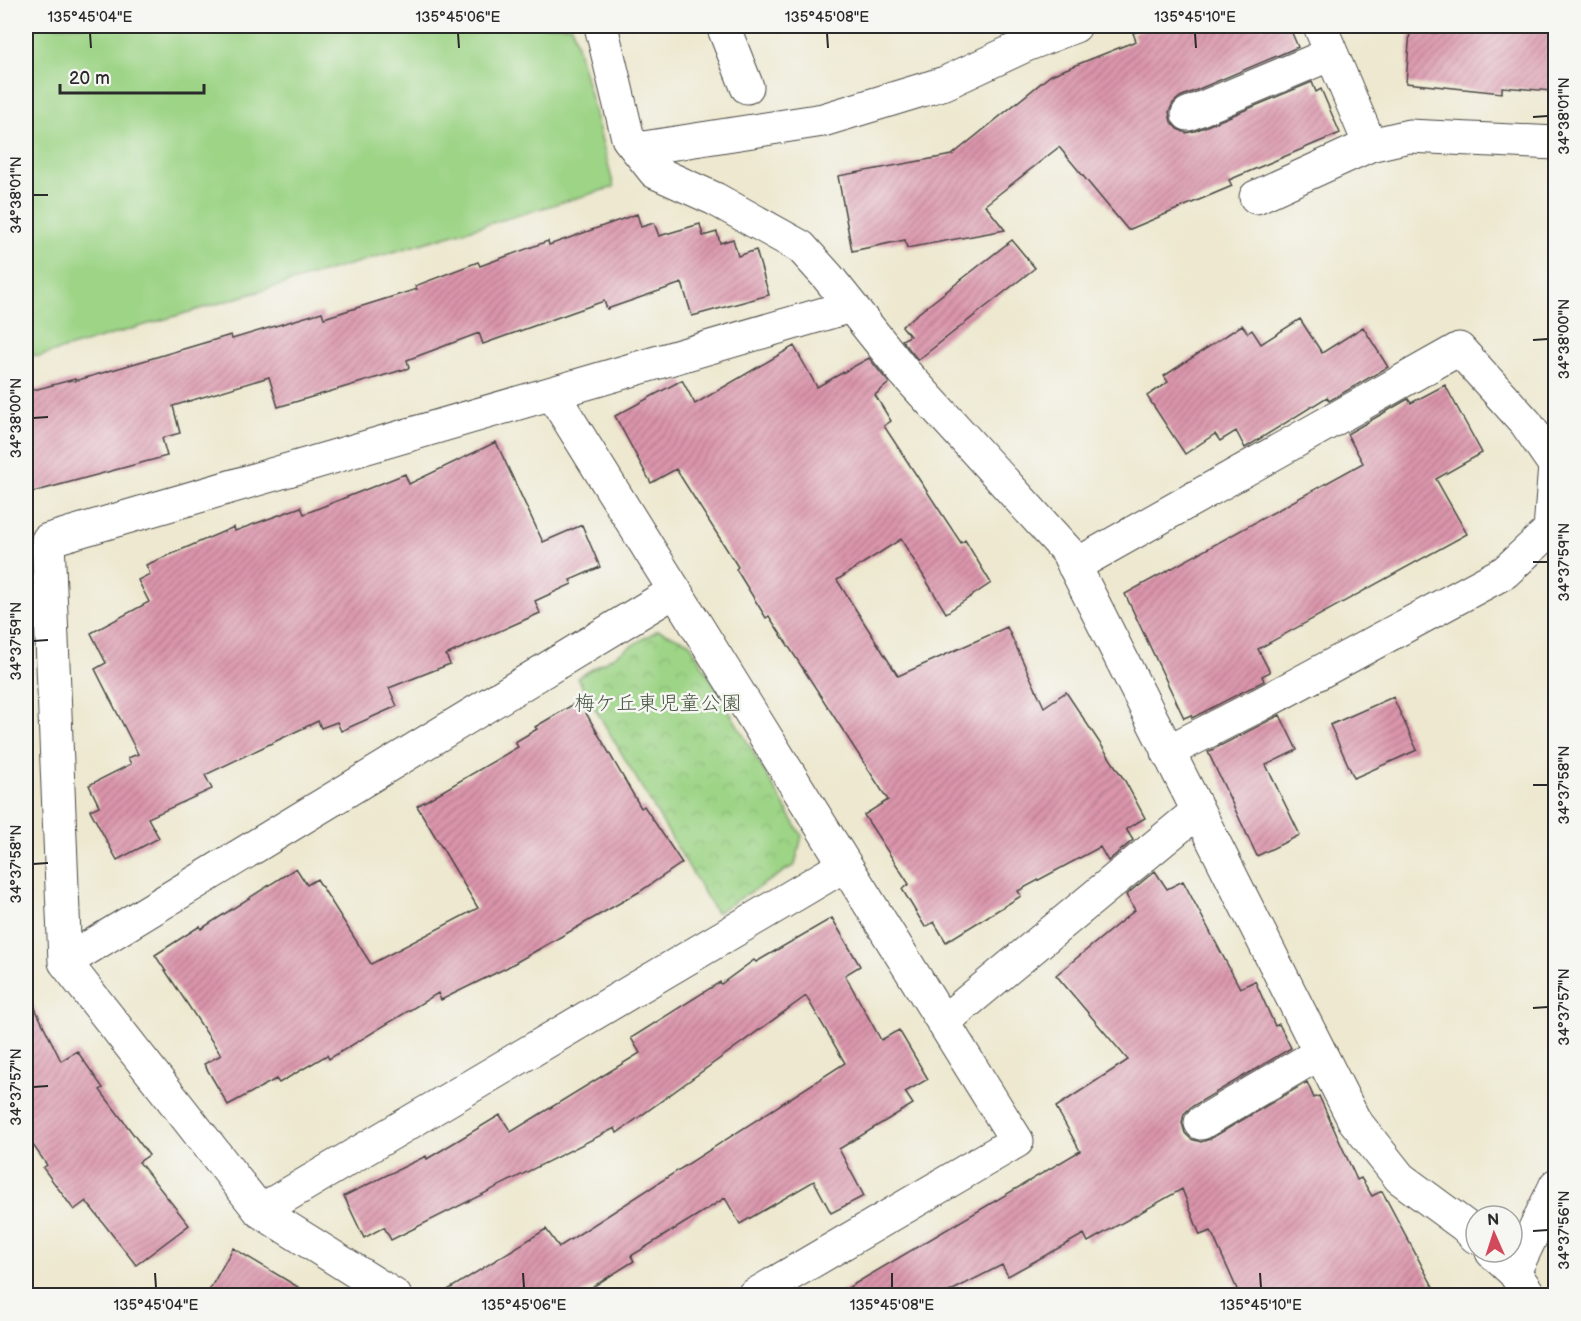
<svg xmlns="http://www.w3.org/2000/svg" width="1581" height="1321" font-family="'Balsamiq Sans','Klee One',sans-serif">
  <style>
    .park { fill: url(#park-crowns); stroke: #648058; stroke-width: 1.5 }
    .pitch { fill: #9dd486; stroke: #648058; stroke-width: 1.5 }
    .building { fill: url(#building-hatch) }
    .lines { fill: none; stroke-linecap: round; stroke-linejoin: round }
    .street-casing { stroke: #484744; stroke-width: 35 }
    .secondary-casing { stroke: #484744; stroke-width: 35 }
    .street { stroke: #fff; stroke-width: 33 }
    .secondary { stroke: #fff; stroke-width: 33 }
    .ticks { fill: none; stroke: #2b2b2b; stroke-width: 2 }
    .labels { text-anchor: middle; stroke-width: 5; stroke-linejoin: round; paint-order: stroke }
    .park-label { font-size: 21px; fill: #485542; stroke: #f6f6f2 }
    .neatline { fill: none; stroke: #2b2b2b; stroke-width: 2 }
    .ticks-label { font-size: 15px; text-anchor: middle; fill: #2b2b2b }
  </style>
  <defs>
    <pattern id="park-crowns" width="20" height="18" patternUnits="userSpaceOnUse" patternTransform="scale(1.5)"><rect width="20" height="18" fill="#9dd486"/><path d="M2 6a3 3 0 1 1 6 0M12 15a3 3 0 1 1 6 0" fill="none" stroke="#87b674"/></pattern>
    <pattern id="building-hatch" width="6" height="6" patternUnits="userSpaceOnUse" patternTransform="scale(1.5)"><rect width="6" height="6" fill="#db95ac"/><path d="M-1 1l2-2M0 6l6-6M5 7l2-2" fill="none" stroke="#b27a8c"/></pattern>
  </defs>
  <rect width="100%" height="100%" fill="#f6f6f2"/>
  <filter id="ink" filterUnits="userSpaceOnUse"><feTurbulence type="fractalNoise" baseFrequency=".0167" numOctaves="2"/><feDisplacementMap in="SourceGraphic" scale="12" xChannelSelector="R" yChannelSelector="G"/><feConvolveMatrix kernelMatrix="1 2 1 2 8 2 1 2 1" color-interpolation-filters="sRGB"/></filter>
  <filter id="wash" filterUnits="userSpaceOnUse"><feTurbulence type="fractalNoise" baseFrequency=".008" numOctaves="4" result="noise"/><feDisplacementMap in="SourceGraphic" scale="24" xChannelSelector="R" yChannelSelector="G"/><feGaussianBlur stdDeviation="1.35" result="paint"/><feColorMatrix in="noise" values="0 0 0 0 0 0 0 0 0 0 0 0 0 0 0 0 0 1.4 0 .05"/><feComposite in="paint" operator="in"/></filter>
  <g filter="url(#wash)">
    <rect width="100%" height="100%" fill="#ede8cf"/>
    <path class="park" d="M658,630l31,12 113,194 -7,29 -79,48 -139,-235z"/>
    <path class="pitch" d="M26,26h546l42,161 -574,169 -14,-2z"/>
    <g id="blocks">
      <path class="building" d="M1153,26h136l9,21 -118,50 -7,6 -4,9 2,10 6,7 9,4 9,-2 117,-49 4,10 5,-3 19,44 -111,47 3,6 -104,44 -69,-83 -74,58 20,25 -98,18 -2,-8 -53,11 -14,-75 114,-21 99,-80 85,-34 -3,-8z
        M1438,26h118l-4,65 -50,-4v6l-96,-10 4,-52 27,2z
        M637,214l4,13 13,-4 5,13 41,-12 3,12 14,-4 3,11 13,-4 5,17 18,-6 13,45 -77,21 -10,-33 -75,26 -3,-8 -121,43 -4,-11 -72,27 2,8 -131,39 -9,-30 -96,29 7,27 -18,5 5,18 -134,36 -7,-27v-73l49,-13v2l156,-46 1,4 90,-27 2,6 93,-29 -2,-3 63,-24 2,4 68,-25 1,4z
        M1012,240l23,28 -117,92 -16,-20 8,-4 -8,-10z
        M1300,319l22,34 41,-26 25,40 -59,34 -2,-4 -82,51 -9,-17 -16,10 -5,-7 -30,20 -38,-58 21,-14 -4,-6 78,-51 6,8 4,-3 9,14z
        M794,346l23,41 52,-29 20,25 -14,12 16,26 -7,5 77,117 4,-3 26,43 -45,30 -45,-74 -64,41 61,96 109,-49 37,80 22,-15 59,89 20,37 -19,11 7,11 -25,21 -8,-14 -82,44 3,5 -75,46 -12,-20 -9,5 -23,-38 7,-5 -45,-69 24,-15 -119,-184 -3,2 -30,-49 2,-2 -62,-98 -25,14 -36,-67 67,-36 13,24z
        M1445,385l37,68 -46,26 31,55 -209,115 12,23 -8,4 2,5 -72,37 -1,-3 -7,3 -59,-124 238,-131 -16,-29 61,-35 3,4z
        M496,442l47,100 39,-17 18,42 -30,13 2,4 -37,17 5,12 -94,42 4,9 -61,24 8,18 -56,25 -4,-9 -16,6 -3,-7 -113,54 7,14 -64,29 11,20 -42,22 -27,-50 9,-4 -10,-21 42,-21 -3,-6 10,-4 -43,-85 11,-6 -15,-30 58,-31 -11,-22 12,-6 -4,-9 88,-38 1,4 66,-24 3,7 101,-40 4,10z
        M1393,697l24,53 -63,28 -24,-53z
        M579,701l62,107 3,-2 38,57 -43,29 -133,76 -65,32 -3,-7 -109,66 -2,-4 -48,28 -3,-4 -48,26 -24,-41 17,-9 -66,-100 45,-29 1,3 95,-61 11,17 10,-6 54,85 107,-56 -61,-102 101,-59 -3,-5 22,-13 -2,-2z
        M1280,715l17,35 -31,15 34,70 -43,21 -49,-104z
        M1155,871l12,18 16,-8 57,107 15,-7 20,45 4,-2 12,24 -100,59 -7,7 -2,9 3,10 6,6 10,3 9,-3 97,-57 7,16 5,-2 38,84 4,-2 11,18 10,-5 56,105h-198l-29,-65 -11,4 -18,-46 -94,53 -4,-8 -76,42 -6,-11 -61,31h-107l246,-145 -24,-44 72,-47 -72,-85 79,-65 -9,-15z
        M832,918l28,48 -15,9 36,65 18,-10 29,49 -23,13 8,12 -74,45 25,47 -33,17 -17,-32 -74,43 -15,-26 -94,58 3,5 -56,35h-140l108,-67 13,18 286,-184 -39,-67 -189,137 -2,-5 -224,112 -7,-13 -20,11 -20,-42 82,-40 1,3 73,-44 11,17 129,-79 -9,-15 89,-56 1,2 33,-24 2,2z
        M26,990l35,71 16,-10 26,37 -3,2 49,65 -10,7 50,63 -53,40 -50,-64 -12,9 -31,-42 4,-3 -21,-30z
        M233,1248l80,48h-107z"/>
    </g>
  </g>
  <g filter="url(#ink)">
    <use href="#blocks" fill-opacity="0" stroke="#484744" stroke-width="1.5"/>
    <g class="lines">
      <defs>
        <path id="street" d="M601,26l27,112 27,34 60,27 86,48 27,30 76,95 163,179 287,569 46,58 65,48 11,11
          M723,26l24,61
          M1320,26l50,119 39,-9 147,7
          M1188,114l143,-60
          M637,149l186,-29 122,-37 81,-38 49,-19
          M1256,197l114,-52
          M552,393l465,748 -264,155
          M1074,566l385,-217 67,74 29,42 -5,65 -45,42 -246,133 -92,47
          M65,962l610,-371
          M943,1022l255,-211
          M1201,1123l119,-70
          M260,1211l585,-346
          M1492,1252l22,20 16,24
          M395,1296l-135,-85 -195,-249 -17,-422 803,-234"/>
        <path id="secondary" d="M1514,1272l42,-87"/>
      </defs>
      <use href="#street" class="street-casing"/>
      <use href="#secondary" class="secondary-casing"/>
      <use href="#street" class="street"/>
      <use href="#secondary" class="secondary"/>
    </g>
  </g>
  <path class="ticks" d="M90,33l1,15M458,33l1,15M827,33l1,15M1195,33l1,15M1533,117l15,-1M33,195h15M1533,340l15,-1M33,418l15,-1M1533,562h15M33,641l15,-1M1533,785h15M33,864l15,-1M1533,1008l15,-1M33,1087l15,-1M1533,1231l15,-1M155,1273l1,15M523,1273l1,15M892,1273v15M1260,1273l1,15"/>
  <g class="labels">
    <g class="park-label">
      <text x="658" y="710">梅ケ丘東児童公園</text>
    </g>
  </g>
  <rect width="1581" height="1321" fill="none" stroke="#f6f6f2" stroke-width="66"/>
  <g transform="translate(1494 1234) rotate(357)"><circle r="28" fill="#f6f6f2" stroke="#a5a5a2" stroke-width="1.5"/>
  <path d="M0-4.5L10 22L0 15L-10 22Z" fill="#d1495b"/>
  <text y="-9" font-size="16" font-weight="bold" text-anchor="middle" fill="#2b2b2b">N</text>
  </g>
  <path d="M60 84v9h144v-9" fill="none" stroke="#2b2b2b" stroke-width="3"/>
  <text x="69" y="84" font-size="18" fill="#2b2b2b" stroke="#f6f6f2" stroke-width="4.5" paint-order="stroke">20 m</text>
  <rect x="33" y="33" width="1515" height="1255" class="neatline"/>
  <g class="ticks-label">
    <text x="90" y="22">135°45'04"E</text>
    <text x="458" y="22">135°45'06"E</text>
    <text x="827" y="22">135°45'08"E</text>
    <text x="1195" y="22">135°45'10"E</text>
    <text transform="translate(1564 116) rotate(-90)" y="5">34°38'01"N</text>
    <text transform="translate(16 195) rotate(-90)" y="5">34°38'01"N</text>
    <text transform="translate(1564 339) rotate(-90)" y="5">34°38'00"N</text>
    <text transform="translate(16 418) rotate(-90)" y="5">34°38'00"N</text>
    <text transform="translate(1564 562) rotate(-90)" y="5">34°37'59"N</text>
    <text transform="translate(16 641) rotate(-90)" y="5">34°37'59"N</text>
    <text transform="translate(1564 785) rotate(-90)" y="5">34°37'58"N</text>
    <text transform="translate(16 864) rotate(-90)" y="5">34°37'58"N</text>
    <text transform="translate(1564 1007) rotate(-90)" y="5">34°37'57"N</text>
    <text transform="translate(16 1087) rotate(-90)" y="5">34°37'57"N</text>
    <text transform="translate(1564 1230) rotate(-90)" y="5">34°37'56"N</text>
    <text x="156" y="1310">135°45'04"E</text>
    <text x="524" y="1310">135°45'06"E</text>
    <text x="892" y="1310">135°45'08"E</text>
    <text x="1261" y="1310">135°45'10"E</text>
  </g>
</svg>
